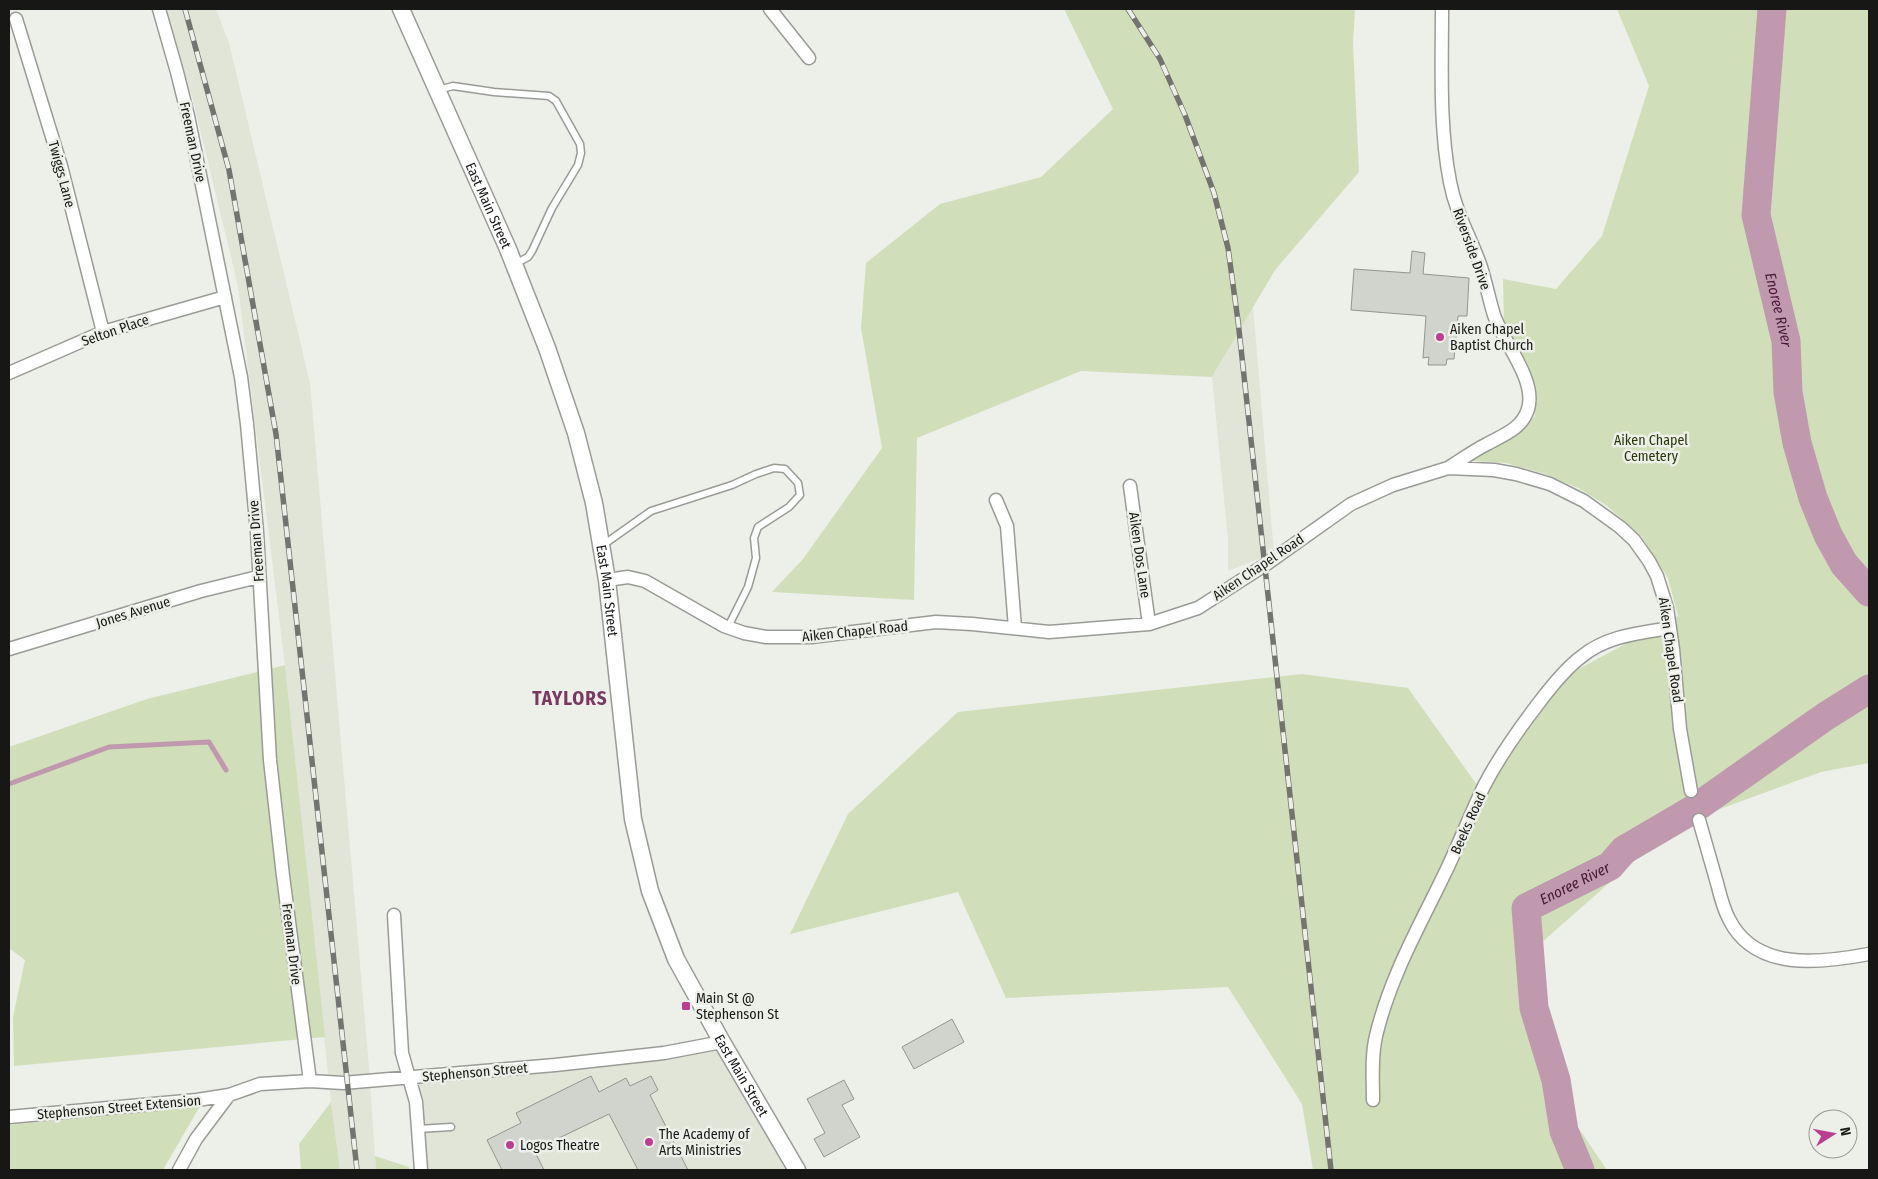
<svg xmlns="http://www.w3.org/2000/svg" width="1878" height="1179" font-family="'Fira Sans Condensed',sans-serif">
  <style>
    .built { fill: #e0e5d8 }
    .green { fill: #d0dfba }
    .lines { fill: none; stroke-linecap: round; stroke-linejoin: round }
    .stream { stroke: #c099af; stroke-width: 5 }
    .river { stroke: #c099af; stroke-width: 29 }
    .building { fill: #d1d4cd; stroke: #93958f }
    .service-casing { stroke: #999c96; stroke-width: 9 }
    .minor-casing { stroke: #999c96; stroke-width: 15 }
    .tertiary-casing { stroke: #999c96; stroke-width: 19 }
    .service { stroke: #fff; stroke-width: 6 }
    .minor { stroke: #fff; stroke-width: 12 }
    .tertiary { stroke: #fff; stroke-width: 16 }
    .rail-casing { stroke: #737470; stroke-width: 5.5 }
    .rail { stroke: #edefe9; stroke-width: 4; stroke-dasharray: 11; stroke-linecap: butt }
    .poi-dot { fill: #ba3f91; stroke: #edefe9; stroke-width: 2 }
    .labels { text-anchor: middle; stroke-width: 5; stroke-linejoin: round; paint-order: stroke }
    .street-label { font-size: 14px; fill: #171816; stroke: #edefe9 }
    .poi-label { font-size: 14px; fill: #171816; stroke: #edefe9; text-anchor: start }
    .park-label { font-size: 14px; fill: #283609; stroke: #edefe9 }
    .water-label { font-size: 15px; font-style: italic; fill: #481837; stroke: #edefe9 }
    .district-label { font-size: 19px; font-weight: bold; letter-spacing: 1px; fill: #773960; stroke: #edefe9 }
  </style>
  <rect width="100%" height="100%" fill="#edefe9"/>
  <path class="built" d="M160,9h56l13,34 81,340 59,685 7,102h-36l-9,-68 -46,-437 -47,-379 -45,-186z
    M1253,307l21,246 -46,18v-31l-16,-163z
    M722,1042l75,128h-375l-13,-92z"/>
  <path class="green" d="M1064,9h291l-2,34 6,129 -84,98 -63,107 -131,-6 -164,67 -3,162 -142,-8 31,-33 79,-111 -21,-120 5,-65 74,-59 101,-27 72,-68z
    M1617,9h252v754l-48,9 -147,54 -141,124 38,167 36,53h-294l-11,-66 -74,-117 -222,11 -48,-106 -168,42 58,-120 110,-102 344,-38 106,14 74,104 87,-118 109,-58 -10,-38 -27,-42 -35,-31 -28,-17 -33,-14 -39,-11 -33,-2 50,-33 12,-12 -1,-30 -7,-18 -23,-41 -1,-48 53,10 46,-53 47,-150z
    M285,665l40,372 -311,29 -1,-49 12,-57 -16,-12v-201l138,-48z
    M331,1102l9,68h-39l-2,-26z
    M200,1106l-37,64h-154v-45z
    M375,1156l34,11v3h-33z"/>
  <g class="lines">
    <path class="stream" d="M9,784l100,-37 100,-5 17,28"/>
    <g class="river">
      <path id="s1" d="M1772,9l-16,206 30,126 2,51 9,51 16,55 15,37 16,29 25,28"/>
      <path id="s2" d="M1580,1170l-16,-39 -8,-51 -22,-72 -8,-100 84,-42 14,-16 70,-41 132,-93 43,-27"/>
    </g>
  </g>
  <path class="building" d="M1412,251l13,2 -2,21 46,4 -2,38h-9l-4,43h-7l-1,6h-18l1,-8 -6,1 3,-42 -75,-6 3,-41 56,4z
    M952,1019l12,23 -50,27 -12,-22z
    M591,1076l8,16 27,-14 4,8 21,-10 7,14 -8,5 38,75h-50l-29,-56 -75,36 10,20h-42l-15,-30 34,-17 -5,-10z
    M844,1080l10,19 -12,6 18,32 -36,20 -10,-18 11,-6 -18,-34z"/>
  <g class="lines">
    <defs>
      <path id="service" d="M438,90l15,-4 41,6 55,4 7,5 24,43 1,9 -3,12 -26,43 -20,43 -4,6 -13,7
        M603,545l48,-34 81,-26 24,-11 18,-6 11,1 13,14 2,12 -11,12 -31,20 -4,11 2,20 -8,29 -20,40
        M418,1129l33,-2"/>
      <path id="minor" d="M159,9l18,63 11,44 53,261 6,47 10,108 13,228 13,116 27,205
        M770,9l39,49
        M1442,9c0,57 -3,117 8,173 6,32 21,56 31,85 5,16 8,32 13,48 9,27 43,65 34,94 -6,20 -25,26 -41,35 -14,7 -26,16 -39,24
        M16,19l45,147 42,166
        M9,373l94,-41 122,-35
        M1130,486l19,138
        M996,500l11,26 8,102
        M607,580l21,-3 17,4 79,45 20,7 22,4h45l125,-15 36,2 77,8 100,-8 49,-16 67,-43 86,-61 42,-19 55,-17 46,2 22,4 34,10 34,17 36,26 14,13 15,21 8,15 10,32 6,41 7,80 11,62
        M9,649l192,-58 57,-14
        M1699,820c6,21 12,42 18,63 3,12 6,25 12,36 26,53 92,44 140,35
        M394,915l8,138 14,49 5,68
        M1373,1100c0,-21 -2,-43 3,-64 14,-59 43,-109 69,-163 14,-29 25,-58 39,-87 15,-29 34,-56 54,-82 12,-16 27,-35 43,-47 25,-21 58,-24 89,-29
        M9,1117l188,-17 32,-5 31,-11 50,-3 33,2 212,-18 109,-12 58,-11
        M179,1170l17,-31 33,-44"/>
      <g id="tertiary">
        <path id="s3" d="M401,9l107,240 39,99 29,85 18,70 13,77 26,239 17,72 26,68 46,83 75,128"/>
      </g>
    </defs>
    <use href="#service" class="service-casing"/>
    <use href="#minor" class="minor-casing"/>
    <use href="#tertiary" class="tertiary-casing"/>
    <use href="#service" class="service"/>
    <use href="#minor" class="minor"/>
    <use href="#tertiary" class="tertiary"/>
    <defs>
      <path id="rail" d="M185,9l44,161 47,264 81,736
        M1128,9l32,50 25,56 29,78 14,55 10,73 93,849"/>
    </defs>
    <use href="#rail" class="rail-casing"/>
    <use href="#rail" class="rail"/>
  </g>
  <g class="poi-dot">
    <circle cx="1440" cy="337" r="5"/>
    <rect x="681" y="1001" width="10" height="10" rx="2.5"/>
    <circle cx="649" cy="1142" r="5"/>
    <circle cx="510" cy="1145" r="5"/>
  </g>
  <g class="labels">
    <g class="street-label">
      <text transform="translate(193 142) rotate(78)" y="5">Freeman Drive</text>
      <text transform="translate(62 174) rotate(75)" y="5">Twiggs Lane</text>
      <text dy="5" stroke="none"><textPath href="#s3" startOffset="215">East Main Street</textPath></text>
      <text transform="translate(1472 249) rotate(70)" y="5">Riverside Drive</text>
      <text transform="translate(115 330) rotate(-19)" y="5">Selton Place</text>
      <text transform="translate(256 541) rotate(-94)" y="5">Freeman Drive</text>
      <text transform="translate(1140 555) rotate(82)" y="5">Aiken Dos Lane</text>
      <text transform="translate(1258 567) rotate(-34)" y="5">Aiken Chapel Road</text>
      <text dy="5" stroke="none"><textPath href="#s3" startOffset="620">East Main Street</textPath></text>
      <text transform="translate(133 612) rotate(-17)" y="5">Jones Avenue</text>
      <text transform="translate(855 631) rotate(-6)" y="5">Aiken Chapel Road</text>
      <text transform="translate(1671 650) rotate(82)" y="5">Aiken Chapel Road</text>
      <text transform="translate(1468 823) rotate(-66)" y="5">Beeks Road</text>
      <text transform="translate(292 944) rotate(83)" y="5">Freeman Drive</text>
      <text transform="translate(475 1072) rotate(-5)" y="5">Stephenson Street</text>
      <text dy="5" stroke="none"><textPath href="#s3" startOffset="1130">East Main Street</textPath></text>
      <text transform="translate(119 1107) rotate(-5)" y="5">Stephenson Street Extension</text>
    </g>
    <g class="poi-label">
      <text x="1450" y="334">Aiken Chapel<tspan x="1450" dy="16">Baptist Church</tspan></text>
      <text x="696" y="1003">Main St @<tspan x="696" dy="16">Stephenson St</tspan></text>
      <text x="659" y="1139">The Academy of<tspan x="659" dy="16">Arts Ministries</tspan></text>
      <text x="520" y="1150">Logos Theatre</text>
    </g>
    <g class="park-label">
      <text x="1651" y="445">Aiken Chapel<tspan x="1651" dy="16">Cemetery</tspan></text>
    </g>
    <g class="water-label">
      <text dy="5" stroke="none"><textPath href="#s1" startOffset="304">Enoree River</textPath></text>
      <text dy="5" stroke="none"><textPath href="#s2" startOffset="324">Enoree River</textPath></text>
    </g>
    <g class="district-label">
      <text x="570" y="705">TAYLORS</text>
    </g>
  </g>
  <rect width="1878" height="1179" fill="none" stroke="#171816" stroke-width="20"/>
  <g transform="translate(1833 1134) rotate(79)"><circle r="24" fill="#edefe9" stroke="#979995"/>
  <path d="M0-4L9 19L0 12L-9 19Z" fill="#ba3f91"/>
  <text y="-8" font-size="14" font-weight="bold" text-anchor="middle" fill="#171816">N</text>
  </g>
</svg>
